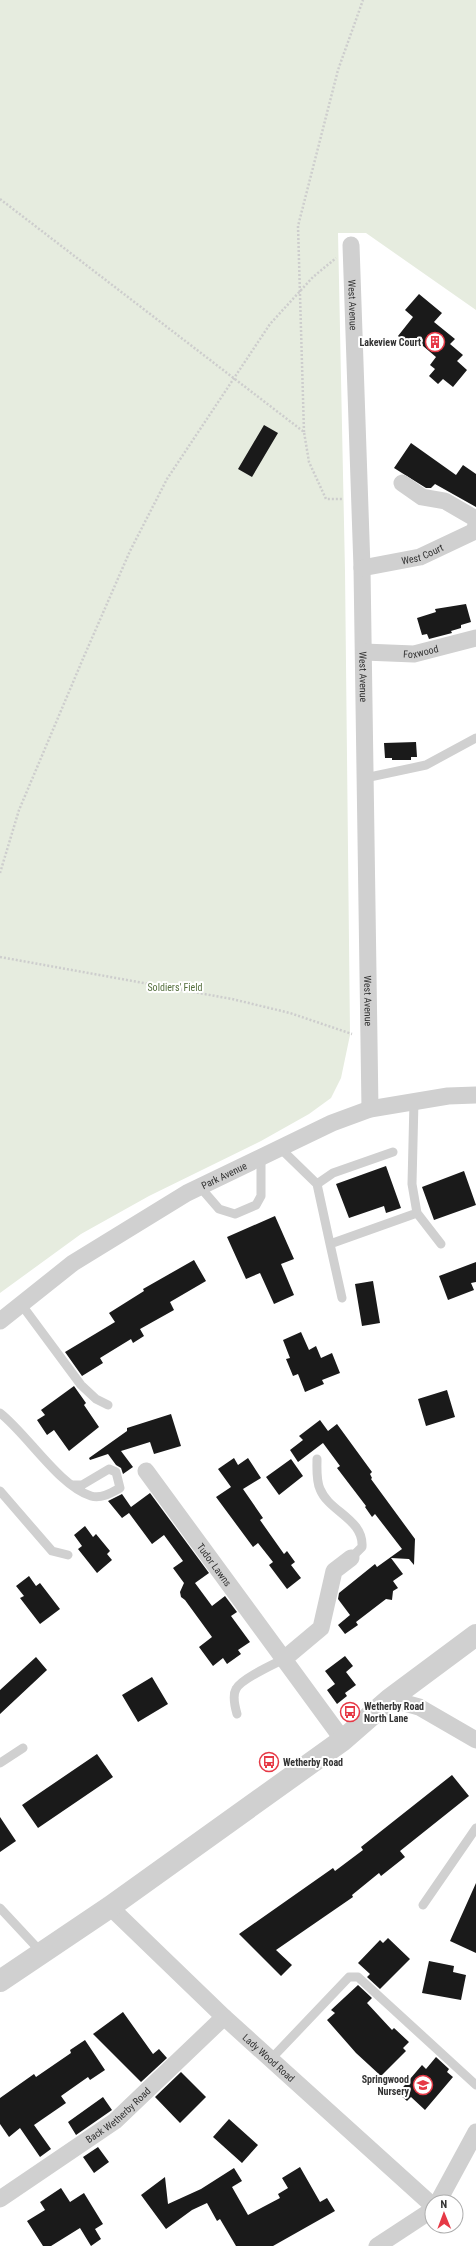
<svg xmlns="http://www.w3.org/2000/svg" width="476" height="2246" font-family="'Roboto Condensed',sans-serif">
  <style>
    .green { fill: #e6ecdf }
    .building { fill: #1a1a1a }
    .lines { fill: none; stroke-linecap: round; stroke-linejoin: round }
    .path { stroke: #cdcdcd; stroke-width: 2.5; stroke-dasharray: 2 2; stroke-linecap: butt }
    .service { stroke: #d0d0d0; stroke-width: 9 }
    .minor { stroke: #d0d0d0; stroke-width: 17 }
    .tertiary { stroke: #d0d0d0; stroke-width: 22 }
    .labels { text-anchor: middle; stroke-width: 4; stroke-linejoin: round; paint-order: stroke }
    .street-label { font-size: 10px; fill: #333; stroke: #fff }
    .poi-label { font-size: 10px; font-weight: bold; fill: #333; stroke: #fff; text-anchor: end }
    .park-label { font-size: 10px; fill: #56703f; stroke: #fff }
  </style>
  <rect width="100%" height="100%" fill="#fff"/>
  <path class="green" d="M0,0h476v310l-110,-77h-28l7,338 5,464 -9,43 -10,20 -22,16 -48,27 -112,55 -68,38 -81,59z"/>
  <path class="building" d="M419,294l23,19 -8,9 21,17 -5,5 13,11 -6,6 10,9 -14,17 -10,-8 -5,5 -9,-8 6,-7 -5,-4 6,-8 -20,-17 -5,7 -13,-11 15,-19 -8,-7z
    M264,425l14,8 -26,44 -14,-8z
    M411,443l45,32 7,-10 13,9v33l-41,-23 -4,4h-5l-32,-20z
    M466,604l5,18 -10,3v3l-10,3 1,2 -23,6 -2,-5 -5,1 -5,-17 19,-6 -1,-3z
    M416,742l1,15h-6v3h-19v-2h-7l-1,-15z
    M386,1166l15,42 -15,5 -2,-7 -35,12 -13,-34z
    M464,1171l12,34 -42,15 -12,-33z
    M275,1216l19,43 -13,5 13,31 -20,9 -14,-31 -14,6 -19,-42z
    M194,1260l12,21 -36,21 4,8 -34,19 4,7 -11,7 -2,-4 -31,19 3,5 -21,13 -17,-24 50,-30 -6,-9 35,-22 -1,-2z
    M476,1262v20l-5,1 3,7 -26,10 -9,-24z
    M373,1281l7,42 -18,3 -7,-42z
    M301,1332l8,18 7,-4 5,12 11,-5 8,20 -18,7 2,4 -19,8 -7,-18 -5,2 -7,-17 4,-1 -7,-18z
    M74,1386l12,17 -2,2 15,22 -30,24 -15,-21 -7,5 -10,-15 8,-5 -4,-5z
    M447,1390l8,27 -29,9 -8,-27z
    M171,1414l10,32 -27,8 -4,-12 -29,9 12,16 -10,7 -2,-6 -5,-3 -8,-11 -18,6 -1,-2 38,-27v-3z
    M320,1420l8,11 9,-7 35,48 -2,2 2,4 -1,1 44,60 -1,26 -5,-6 -18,-1 12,16 -10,7 5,7 -5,3 -1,9 -6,-1 -30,23 2,3 -13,9 -7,-9 12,-10 -12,-16 1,-6 36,-29 2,3 25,-18 -27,-35 -3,3 -7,-10 1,-1 -29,-38 3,-2 -17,-23 -25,19 -8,-12 13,-10 -4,-4z
    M234,1458l4,7 10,-7 13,20 -18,11 20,29 -3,2 24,34 3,-3 8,11 -4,3 10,13 -14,11 -18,-24 4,-3 -15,-19 -5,4 -37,-50 15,-10 -13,-18z
    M291,1459l12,17 -24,19 -13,-18z
    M150,1493l59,80 -14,10 17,23 13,-10 12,16 -6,4 19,26 -12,8 3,4 -14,10 -4,-6 -10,8 -14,-19 13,-10 -27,-37 -4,-3 -1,-5 4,-9 -11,-15 10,-7 -19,-26 -12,9 -23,-31 -7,5 -14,-17 14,-7 9,13z
    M85,1526l8,11 3,-3 14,17 -3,3 5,6 -15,13 -19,-24 4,-3 -8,-11z
    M29,1576l7,10 4,-3 20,26 -20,15 -20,-26 4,-2 -8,-10z
    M345,1656l8,10 -7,6 10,13 -11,8 2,3 -10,8 -10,-14 8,-6 -10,-13z
    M36,1657l11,13 -47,44v-24z
    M152,1677l16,27 -30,18 -16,-27z
    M97,1754l16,23 -75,51 -16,-23z
    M452,1775l17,21 -69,55 5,6 -24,19 -2,-3 -27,22 1,2 -77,53 16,15 -11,11 -42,-42 94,-66 2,3 28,-21 -2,-3z
    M0,1817l16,24 -16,11z
    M476,1883v70l-26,-12z
    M388,1938l22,21 -30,30 -13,-12 3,-3 -12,-11 22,-23 3,3z
    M429,1961l25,5 -1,6 13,3 -5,25 -39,-7z
    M358,1985l14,13 -5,5 25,27 2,-2 15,14 -6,6 3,3 -25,25 -25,-23 -29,-33 8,-7 -4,-3z
    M123,2012l30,42 6,-5 8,9 -26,24 -48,-48z
    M85,2040l20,30 -15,10 -2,-3 -27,19 5,7 -32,22 17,24 -11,8 -20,-29 -11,9 -9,-13v-26l34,-24 2,3 35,-24 -1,-3z
    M436,2057l13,12 -2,3 6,5 -28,33 -14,-13 -4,4 -9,-8 24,-28 4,4z
    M181,2072l25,25 -26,26 -25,-26z
    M103,2097l9,13 -36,25 -8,-13z
    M229,2119l29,26 -16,18 -29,-26z
    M98,2147l11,15 -15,11 -11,-16z
    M300,2167l20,35 7,-4 8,13 -62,35h-37l-16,-27 -3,2 -10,-18 -15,7 -26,19 -25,-34 24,-18 3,27 33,-15 33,-21 8,13 -10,6 16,28 32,-17 -2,-4 10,-6 -6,-10z
    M61,2188l9,14 14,-9 19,31 -8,5 6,10 -10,7 -11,-18 -29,18h-8l-16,-25 18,-11 -5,-8z"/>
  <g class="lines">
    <path class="path" d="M0,199l304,233 5,30 17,37h17
      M304,432l-6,-206 40,-156 25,-70
      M0,873l19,-63 63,-149 48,-110 37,-72 103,-155 43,-47 23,-19
      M0,957l232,42 58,14 62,21"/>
    <path class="service" d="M365,778l61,-13 50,-27
      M414,1101l-2,83 5,29 24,31
      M280,1148l37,36 16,-11 60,-21
      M317,1184l13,60 87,-31
      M200,1187l19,22 16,5 21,-9 5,-9v-39
      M330,1244l12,54
      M21,1304l60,81 15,14 12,6
      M0,1413c27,21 60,74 91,83 10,3 20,-3 29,-8l-4,-16 -7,-3 -27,16h-9
      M317,1459c0,10 -1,21 3,30 9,23 44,30 42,58l-11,11
      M0,1491l52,60 16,4
      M237,1714c-2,-7 -5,-18 -1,-25 5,-10 36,-24 48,-30
      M0,1763l23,-15
      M423,1905l53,-77
      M0,1908l42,45
      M271,2059l78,-82h9l118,108"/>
    <g class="minor">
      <path id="s1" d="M351,245l11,323 8,541"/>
      <path d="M402,483l20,14 23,4 31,18"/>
      <path id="s2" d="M362,568l58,-11 53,-25 3,-6"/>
      <path id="s3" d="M364,652l50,2 62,-16"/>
      <path id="s4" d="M0,1321l73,-58 114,-70 145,-70 38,-14 78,-13 28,-1"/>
      <path id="s5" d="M146,1471l197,269"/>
      <path d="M284,1659l37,-31 13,-57 17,-13"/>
      <path d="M390,1699l29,8 57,33"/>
      <path id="s6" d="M110,1907l114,110 208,188"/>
      <path id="s7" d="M0,2199l115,-78 109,-104"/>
      <path d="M438,2202l38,-70"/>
      <path d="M377,2246l55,-36"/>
    </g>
    <path class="tertiary" d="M0,1981l110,-74 233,-167 47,-41 86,-64"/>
  </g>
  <defs>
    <symbol id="building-ring" viewBox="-11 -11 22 22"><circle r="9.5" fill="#fff" stroke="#e63946" stroke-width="1.5"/><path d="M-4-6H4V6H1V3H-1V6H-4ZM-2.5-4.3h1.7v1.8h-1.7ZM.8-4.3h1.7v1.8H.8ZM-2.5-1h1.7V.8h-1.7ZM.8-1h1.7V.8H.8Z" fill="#e63946"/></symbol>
    <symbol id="bus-ring" viewBox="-11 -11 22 22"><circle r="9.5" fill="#fff" stroke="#e63946" stroke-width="1.5"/><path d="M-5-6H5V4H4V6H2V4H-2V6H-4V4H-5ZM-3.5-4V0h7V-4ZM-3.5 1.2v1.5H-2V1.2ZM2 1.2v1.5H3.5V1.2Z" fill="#e63946"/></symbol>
    <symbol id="school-ring" viewBox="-11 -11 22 22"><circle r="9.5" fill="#fff" stroke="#e63946" stroke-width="1.5"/><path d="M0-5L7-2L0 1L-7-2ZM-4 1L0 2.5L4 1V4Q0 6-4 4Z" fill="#e63946"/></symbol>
  </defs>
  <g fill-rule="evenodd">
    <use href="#building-ring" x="424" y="331" width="22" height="22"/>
    <use href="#bus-ring" x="339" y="1701" width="22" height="22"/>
    <use href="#bus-ring" x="258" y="1751" width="22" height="22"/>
    <use href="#school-ring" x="412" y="2074" width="22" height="22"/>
  </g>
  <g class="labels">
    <g class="street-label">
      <text dy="4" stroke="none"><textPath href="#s1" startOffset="60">West Avenue</textPath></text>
      <text dy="4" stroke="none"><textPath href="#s2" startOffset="62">West Court</textPath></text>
      <text dy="4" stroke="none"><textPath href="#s3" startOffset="57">Foxwood</textPath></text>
      <text dy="4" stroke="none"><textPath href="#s1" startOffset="432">West Avenue</textPath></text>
      <text dy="4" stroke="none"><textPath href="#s1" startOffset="756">West Avenue</textPath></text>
      <text dy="4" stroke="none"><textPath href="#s4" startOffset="268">Park Avenue</textPath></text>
      <text dy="4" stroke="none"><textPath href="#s5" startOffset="116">Tudor Lawns</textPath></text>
      <text dy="4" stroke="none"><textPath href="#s6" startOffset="219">Lady Wood Road</textPath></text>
      <text dy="4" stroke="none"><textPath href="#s7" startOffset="145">Back Wetherby Road</textPath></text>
    </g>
    <g class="poi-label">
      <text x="421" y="346">Lakeview Court</text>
      <text x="364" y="1710" text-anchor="start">Wetherby Road<tspan x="364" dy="12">North Lane</tspan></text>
      <text x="283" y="1766" text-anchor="start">Wetherby Road</text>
      <text x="409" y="2083">Springwood<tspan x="409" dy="12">Nursery</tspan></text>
    </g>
    <g class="park-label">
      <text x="175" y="991">Soldiers' Field</text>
    </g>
  </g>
  <g transform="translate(444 2214) rotate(359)"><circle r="19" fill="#ffffff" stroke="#adadad"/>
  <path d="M0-3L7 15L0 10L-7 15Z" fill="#e63946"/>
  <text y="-6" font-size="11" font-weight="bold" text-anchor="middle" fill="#333333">N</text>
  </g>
</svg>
